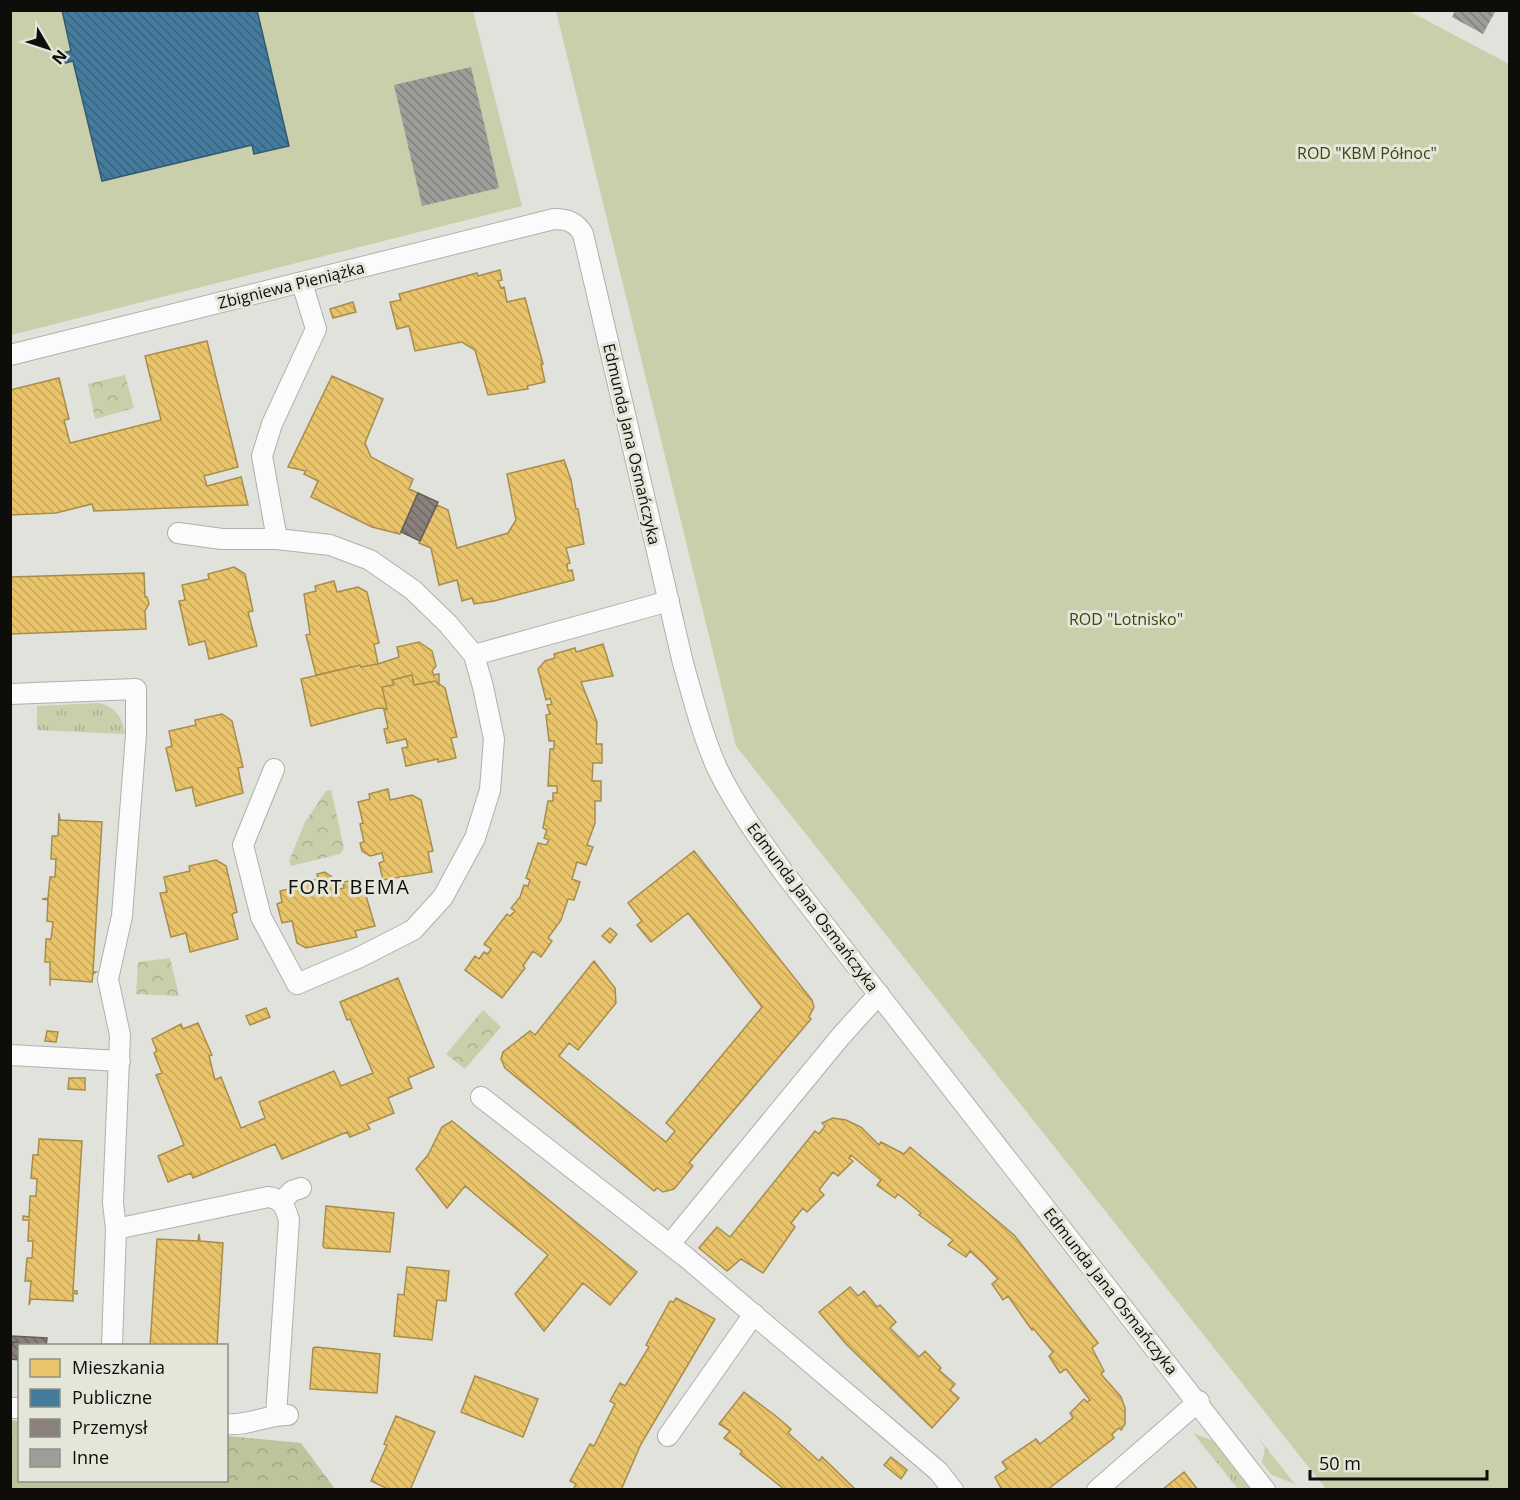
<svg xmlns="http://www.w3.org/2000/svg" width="1520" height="1500" font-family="'Open Sans',sans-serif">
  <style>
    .grass { fill: url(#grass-tufts) }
    .forest { fill: url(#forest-crowns) }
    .park { fill: url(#park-crowns) }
    .garden { fill: #c9ceab }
    .homes { fill: url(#homes-back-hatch); stroke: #a78d4d; stroke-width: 1.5 }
    .public { fill: url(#public-back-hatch); stroke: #345a71; stroke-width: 1.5 }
    .industry { fill: url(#industry-back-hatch); stroke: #645e5a; stroke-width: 1.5 }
    .building { fill: url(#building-back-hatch) }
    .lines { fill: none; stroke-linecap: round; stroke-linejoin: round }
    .street-casing { stroke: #b0b0ab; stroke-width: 22 }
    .street { stroke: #fafbfa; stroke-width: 20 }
    .labels { text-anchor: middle; stroke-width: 6; stroke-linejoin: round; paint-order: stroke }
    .park-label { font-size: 16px; fill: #3f4411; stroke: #e3e6d8 }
    .street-label { font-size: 16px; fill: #0d0e09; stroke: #e3e6d8 }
    .quarter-label { font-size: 20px; letter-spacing: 1.5px; fill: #0d0e09; stroke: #e3e6d8 }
  </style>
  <defs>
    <pattern id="grass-tufts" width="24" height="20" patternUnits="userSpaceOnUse" patternTransform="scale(1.5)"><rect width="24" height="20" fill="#c9ceab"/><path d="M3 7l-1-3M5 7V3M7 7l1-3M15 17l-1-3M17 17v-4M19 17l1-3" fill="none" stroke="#abb092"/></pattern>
    <pattern id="forest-crowns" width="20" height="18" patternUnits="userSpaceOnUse" patternTransform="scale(1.5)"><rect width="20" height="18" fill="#bdc39b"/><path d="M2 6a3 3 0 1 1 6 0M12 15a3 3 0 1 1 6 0" fill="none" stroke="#a1a684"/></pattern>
    <pattern id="park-crowns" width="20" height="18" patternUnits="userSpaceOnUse" patternTransform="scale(1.5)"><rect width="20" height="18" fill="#c9ceab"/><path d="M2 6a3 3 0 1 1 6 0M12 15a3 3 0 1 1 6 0" fill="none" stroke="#abb092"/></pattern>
    <pattern id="homes-back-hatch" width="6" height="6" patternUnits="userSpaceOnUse" patternTransform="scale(1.5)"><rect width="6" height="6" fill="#e9c46a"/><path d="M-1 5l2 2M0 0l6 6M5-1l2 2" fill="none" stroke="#c7a75b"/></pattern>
    <pattern id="public-back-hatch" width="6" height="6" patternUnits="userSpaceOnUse" patternTransform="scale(1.5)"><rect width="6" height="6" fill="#457b9d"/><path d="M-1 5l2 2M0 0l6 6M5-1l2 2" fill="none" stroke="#38637e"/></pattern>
    <pattern id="industry-back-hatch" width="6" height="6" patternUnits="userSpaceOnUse" patternTransform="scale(1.5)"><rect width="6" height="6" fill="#8a817c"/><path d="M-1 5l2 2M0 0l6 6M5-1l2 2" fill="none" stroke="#6f6864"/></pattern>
    <pattern id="building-back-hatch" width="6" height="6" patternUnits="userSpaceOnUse" patternTransform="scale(1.5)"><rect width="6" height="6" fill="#9d9e99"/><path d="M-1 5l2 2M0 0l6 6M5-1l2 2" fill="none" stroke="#7e7f7b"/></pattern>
  </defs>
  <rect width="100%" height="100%" fill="#e1e2dc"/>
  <path class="grass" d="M99,703c17,4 24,15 26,31l-88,-4v-24z
    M1193,1433l21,8 36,48h-12z
    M1257,1436l33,42 5,6 -23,-9 -10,-12 3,-15z"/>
  <path class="forest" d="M11,1420l8,1 1,59h206l1,-44 74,7 34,46h-324z"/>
  <path class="park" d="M125,375l9,33 -39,11 -7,-35z
    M331,790l13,58 -4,6 -49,12 -2,-5 16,-39 21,-31z
    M170,958l9,38 -43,-2 2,-32z
    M483,1010l18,17 -36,42 -19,-15z"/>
  <path class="garden" d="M11,11h462l49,195 -511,129z
    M556,11h853l100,53v1425h-183l-590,-743z"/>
  <path class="homes" d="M500,270l2,10 -4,1 3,7 3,-1 3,15 18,-4 18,66h-2l4,18 -18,4 1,3 -40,6 -13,-45 -13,-8 -47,9 -6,-25 -12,3 -7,-27 11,-2 -2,-6 78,-21 1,3z
    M353,302l3,10 -23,6 -3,-9z
    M207,341l31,126 -34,9 3,10 34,-9 7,28 -154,6 -2,-7 -36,9 -46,2v-125l49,-12 10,41 -5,1 6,23 91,-23 -16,-64z
    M332,376l51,23 -18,44 6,14 42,22 -4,10 9,4 -18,41 -28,-7 -61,-30 7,-16 -14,-7 2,-3 -18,-4z
    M564,460l7,20 5,29h2l6,35 -18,4 4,15 -3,1 1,7 4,-1 2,10 -80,21 -20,3 -2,-6 -10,3 -5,-21 -18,5 -8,-37 -12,-5 18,-38 11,5 9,38 51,-15 8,-13 -9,-46z
    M234,567l11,7 8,37 -5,1 9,34 -48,13 -4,-18 -16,4 -10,-44 6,-1 -3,-15 27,-6 -1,-5z
    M144,573l1,24h2l2,7 -4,7 1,18 -136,5v-57z
    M334,581l3,11 21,-5 9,5 12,51 -5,1 4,20 -17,3 -1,-2 -44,10 -10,-40 4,-1 -6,-40 12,-3 -1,-5z
    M419,642l13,9 4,15 -4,5 2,4 5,-1v11l-4,-4 -21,4 -2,-10 -20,5 2,5 -12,2 5,22 -9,-1 -67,18 -10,-47 59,-14 1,2 17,-3 21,-7 -2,-10z
    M603,644l10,32 -32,6 16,40 -1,22h6v19h-9l-1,18h9v20h-6v22l-8,22 6,2 -7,18 -9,-3 -5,17 8,3 -6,18 -6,-1 -7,21 -13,18 4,3 -11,16 -8,-6 -10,15 2,2 -23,30 -37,-28 10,-14 4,3 5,-7 4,2 3,-5 -7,-5 23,-30 3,2 5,-5 -4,-3 9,-11 4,-12 4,1 2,-6 -4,-2 12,-35 8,2 3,-5 -5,-2 3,-8 -4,-2 5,-27h5v-8h4v-7h-9l2,-37h4v-8h-5l-3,-26 4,-1 -3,-9 5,-1 -2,-6 -4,2 -8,-31 7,-8 10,-3 -1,-4 21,-6 1,4z
    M412,675l2,10 21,-4 10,7 12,49 -6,1 5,20 -18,4v-3l-32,7 -4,-18 6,-1 -2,-8 -19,4 -3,-14 4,-1 -4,-18 3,-1 -5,-22 12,-2 -2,-5z
    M222,714l10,7 11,46 -5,1 5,25 -47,13 -4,-19 -16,4 -10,-43 6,-2 -3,-15 27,-6 -1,-5z
    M388,789l2,11 22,-5 9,5 12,51 -5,1 4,20 -49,8 -4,-17 5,-2 -2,-8 -12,3 -8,-5 -2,-8 4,-1 -4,-18 3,-1 -5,-21 12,-3 -1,-5z
    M59,813l1,7 42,2 -9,150h3l-3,2 -1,8 -42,-3v7v-24h-5l1,-23h5l2,-17 -6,-1 1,-21 -6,-1 6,-1 2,-21h5l1,-18h-5l1,-23h6z
    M694,851l118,149 2,7 -5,10 2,2 -122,144 4,3 -19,23 -11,3 -6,-4 -3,3 -149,-123 -4,-9 2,-7 27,-21 5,4 59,-74 21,27 1,15 -38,47 -9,-7 -10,13 107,86 9,-11 -9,-8 96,-116 -74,-94 -37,29 -14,-17 5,-4 -14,-18z
    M216,860l10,6 11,46 -5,2 6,25 -48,13 -4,-19 -15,4 -11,-44 7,-1 -3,-15 26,-6 -1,-5z
    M325,872l8,6 3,12 8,-2 -1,-6 18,-3 14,47 -20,5 2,6 -51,11 -9,-5 -5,-22 -10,2 -5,-19 5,-2 -2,-11 21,-5v-3l17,-4 -1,-5z
    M610,928l7,6 -7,9 -8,-7z
    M398,978l36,89 -26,11 4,10 -24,10 6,15 -27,11 3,5 -20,8 -3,-5 -65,27 -7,-15 -82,34 -2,-5 -23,9 -10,-26 26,-11 -28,-70 6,-2 -8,-20 3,-2 -5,-12 29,-15 2,5 15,-6 14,32 -3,1 6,24 6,-3 20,51 24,-10 -6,-16 75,-31 7,15 32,-13 -23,-54 -3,1 -7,-18z
    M266,1008l4,9 -20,8 -4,-9z
    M47,1031l11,1 -2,10 -11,-1z
    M69,1078h16v12l-17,-1z
    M833,1118l13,2 15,7 18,18 2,-3 23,12 6,-7 104,88 84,108 -6,5 12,23 -3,3 20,23 4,11v16l-4,6 -2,-2 -7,6 2,4 -67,52h-45l-7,-13 12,-8 -5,-7 34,-23 4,5 33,-26 -3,-5 14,-14 3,3 3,-2 -24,-31 -6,4 -11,-17 4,-4 -20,-24 -1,2 -24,-34 -5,4 -11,-16 6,-5 -14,-15 -14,-13 -4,6 -18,-12 5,-5 -34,-25 2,-2 -23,-19 -3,4 -18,-13 4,-5 -30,-25 -2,3 4,3 -15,15 -5,-4 -14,18 5,5 -17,17 -4,-4 -12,15 4,4 -32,46 -22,-14 -14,12 -28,-23 18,-21 13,10 85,-106 4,3 6,-8 -3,-3z
    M452,1121l185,151 -27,33 -27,-22 -39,48 -29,-37 33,-39 -83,-69 -18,22 -31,-39 12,-14 14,-28z
    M39,1139l43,2 -9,150h4v3l-4,-1v8l-42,-2 -2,6 2,-24h-6l2,-23h5l1,-17h-5l1,-21h-6v-4l6,1 1,-21h6l1,-17 -6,-1 2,-23h5z
    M326,1206l68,7 -4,39 -65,-4 -2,-2z
    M199,1234l1,7 23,2 -6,103h-67l7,-107 41,2z
    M407,1267l42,4 -3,30 -9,-1 -5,40 -38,-4 4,-42 6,1z
    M850,1287l8,9 6,-5 13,16 3,-2 16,17 -6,6 29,29 6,-6 16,17 -2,2 16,14 -5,6 9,8 -27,30 -86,-84 -27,-32z
    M676,1298l39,21 -74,125 -20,46h-48l3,-6 -6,-3 20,-37 4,2 21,-42 -5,-3 10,-18 5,3 24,-39 -3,-2 24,-44 4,1z
    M316,1347l64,7 -3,39 -67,-4 3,-41z
    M475,1376l63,23 -15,38 -62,-25z
    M744,1392l33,25 14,12 -3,4 31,28 3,-4 34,33h-71l-45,-36 2,-3 -18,-13 6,-7 -11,-7z
    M396,1416l39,16 -25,58h-20l-19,-9 16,-36 -3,-1z
    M891,1457l16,13 -6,9 -17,-14z
    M1184,1472l14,18h-36z"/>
  <path class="public" d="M62,10h195l32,136 -35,8 -2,-9 -150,36 -29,-120 -8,2 -3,-10 9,-2z"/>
  <path class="industry" d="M418,493l20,9 -18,39 -19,-9z
    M11,1336l36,2 -1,8h-26v14l-10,-1 1,-16 7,-1h-7z"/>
  <path class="building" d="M1455,10h41l-13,24 -31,-17z
    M471,67l28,121 -77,18 -28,-121z"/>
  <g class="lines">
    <defs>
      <path id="street" d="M10,355l544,-136c13,0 22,3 29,15l100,429c10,35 19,71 34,105 18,37 43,72 67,105l481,617
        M178,533l44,6h55l53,6 40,15 43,30 35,34 26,31 9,32 11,52 -4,51 -15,48 -32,59 -30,33 -55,28 -61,26 -36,-67 -18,-72 31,-76
        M277,539l-15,-83 10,-32 44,-95 -14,-46
        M474,655l195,-54
        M10,694l126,-5v46l-14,181 -14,63 12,56 -7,168 3,26 -4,117
        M10,1055l110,6
        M481,1097l206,161 251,213 15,19
        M281,1202l11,-11 9,-3
        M116,1229l152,-32c15,2 17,10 21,23l-13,195
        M670,1244l171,-208 38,-42
        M10,1408h10
        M226,1424c22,2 40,-9 62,-9
        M668,1436l86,-122
        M1097,1490l102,-89"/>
    </defs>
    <use href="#street" class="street-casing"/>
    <use href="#street" class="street"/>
  </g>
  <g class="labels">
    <g class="park-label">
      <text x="1367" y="159">ROD "KBM Północ"</text>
      <text x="1126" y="625">ROD "Lotnisko"</text>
    </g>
    <g class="street-label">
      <text transform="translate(291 285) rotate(-14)" y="6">Zbigniewa Pieniążka</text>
      <text transform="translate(632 444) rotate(77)" y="6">Edmunda Jana Osmańczyka</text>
      <text transform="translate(813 907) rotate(53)" y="6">Edmunda Jana Osmańczyka</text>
      <text transform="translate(1111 1291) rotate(52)" y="6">Edmunda Jana Osmańczyka</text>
    </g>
    <g class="quarter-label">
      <text x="349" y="894">FORT BEMA</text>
    </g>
  </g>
  <rect width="1520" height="1500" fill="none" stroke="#0d0e09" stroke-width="24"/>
  <rect x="18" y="1344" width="210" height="138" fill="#e3e6d8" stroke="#8d9085" stroke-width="1.5"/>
  <rect x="30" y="1359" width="30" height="18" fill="#e9c46a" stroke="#8d9085" stroke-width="1.5"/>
  <text x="72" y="1374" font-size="18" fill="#0d0e09">Mieszkania</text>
  <rect x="30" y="1389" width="30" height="18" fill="#457b9d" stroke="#8d9085" stroke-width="1.5"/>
  <text x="72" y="1404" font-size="18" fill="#0d0e09">Publiczne</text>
  <rect x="30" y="1419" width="30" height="18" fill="#8a817c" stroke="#8d9085" stroke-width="1.5"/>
  <text x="72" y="1434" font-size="18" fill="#0d0e09">Przemysł</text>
  <rect x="30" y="1449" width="30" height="18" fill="#9d9e99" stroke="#8d9085" stroke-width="1.5"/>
  <text x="72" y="1464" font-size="18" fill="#0d0e09">Inne</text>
  <g transform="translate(48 48) rotate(129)" stroke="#e3e6d8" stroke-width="4.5" paint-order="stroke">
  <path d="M0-4.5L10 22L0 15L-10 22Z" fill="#0d0e09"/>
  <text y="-9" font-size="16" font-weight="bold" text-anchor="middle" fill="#0d0e09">N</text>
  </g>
  <path d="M1310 1470v9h177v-9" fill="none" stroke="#0d0e09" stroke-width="3"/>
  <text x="1319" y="1470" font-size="18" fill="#0d0e09" stroke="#e3e6d8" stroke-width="4.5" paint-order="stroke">50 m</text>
</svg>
